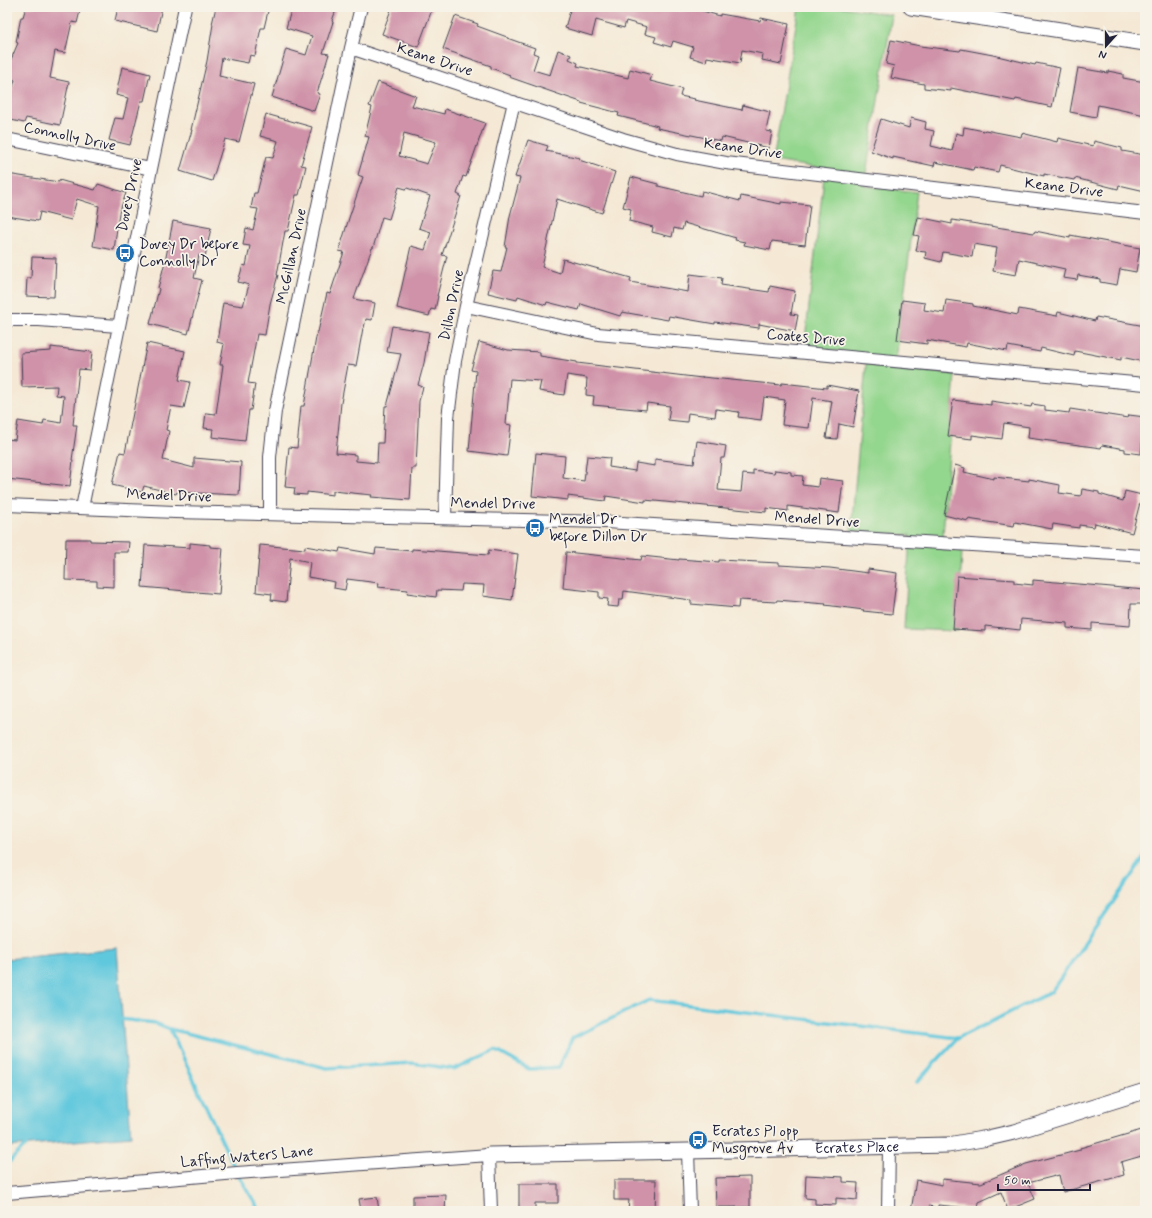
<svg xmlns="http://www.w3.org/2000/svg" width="1152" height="1218" font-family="Mynerve,sans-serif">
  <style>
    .green { fill: #93d68d; stroke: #5a7c64 }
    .water { fill: #60c8dd; stroke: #41758c }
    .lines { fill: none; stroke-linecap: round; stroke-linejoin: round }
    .stream { stroke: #60c8dd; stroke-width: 3.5 }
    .building { fill: #cf92a8; fill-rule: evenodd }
    .minor-casing { stroke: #424052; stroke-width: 14 }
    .tertiary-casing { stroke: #424052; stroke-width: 17 }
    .minor { stroke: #fff; stroke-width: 12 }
    .tertiary { stroke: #fff; stroke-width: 15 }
    .labels { text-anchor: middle; stroke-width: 3.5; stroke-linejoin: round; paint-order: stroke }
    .street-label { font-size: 15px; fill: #22223b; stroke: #f7f3e8 }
    .poi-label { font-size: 15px; fill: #22223b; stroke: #f7f3e8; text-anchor: start }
  </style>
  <rect width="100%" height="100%" fill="#f7f3e8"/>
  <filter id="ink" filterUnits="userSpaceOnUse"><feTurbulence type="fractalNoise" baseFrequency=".025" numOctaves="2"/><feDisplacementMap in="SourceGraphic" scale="8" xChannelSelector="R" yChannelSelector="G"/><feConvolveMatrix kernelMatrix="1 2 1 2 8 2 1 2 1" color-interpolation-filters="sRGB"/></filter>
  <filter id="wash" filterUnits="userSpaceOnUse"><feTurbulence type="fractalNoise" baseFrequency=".012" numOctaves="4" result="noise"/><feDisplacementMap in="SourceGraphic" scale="16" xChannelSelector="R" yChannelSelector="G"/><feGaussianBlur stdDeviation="0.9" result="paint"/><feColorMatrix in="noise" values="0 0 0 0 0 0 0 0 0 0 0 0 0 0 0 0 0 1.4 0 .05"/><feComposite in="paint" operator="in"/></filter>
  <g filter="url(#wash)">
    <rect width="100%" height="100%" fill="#f5e9d5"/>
    <path class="green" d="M799,7h44l49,8 -28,171 53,6 -22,176 60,6 -13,175 20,2 -4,80 -54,-2 6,-94 -59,-4 16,-177 -63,-6 21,-179 -52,-8z"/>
    <path class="water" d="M117,948l14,188 -124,11v-188z"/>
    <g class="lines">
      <path class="stream" d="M119,1019l36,4 15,6 157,39 86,-5 41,6 41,-19 34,19 30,-2 13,-29 77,-38 309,38 93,-46 94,-136
        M170,1029l66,142
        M917,1082l41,-44
        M7,1164l18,-18 1,-4
        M239,1176l21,35"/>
    </g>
    <g id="blocks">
      <path class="building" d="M26,7h55l-4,16 -5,-1 -7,31 -10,-2 -5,27 19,4 -9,43 -34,-7 -2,5 -17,-4v-23l3,1 5,-17 -8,-4v-7l11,-26 -2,-1 5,-25h2z
        M118,7h44l-5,24 -42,-10z
        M216,7h53l-5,21h-3l-6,28 -5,-1 -2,8 -26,-5 -3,18 35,8 -15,58 -14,-3 -13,42 -32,-10 12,-41h-1l16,-69 6,-37h-1z
        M292,7h45l-5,14 1,1 -10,31 6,1 -12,39 3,1 -6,17 -42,-14 14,-48 20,6 6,-19 -26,-8z
        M392,7h41l-15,40 -36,-13z
        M571,7h98l13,4 1,-4h5l32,9v-2l40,7 1,-3 28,6 -8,40 -19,-4 1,-6 -21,-4 -2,13 -33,-6 -1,5 -16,-5 3,-10 -20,-6 -2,6 -17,-5 2,-5 -11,-3 2,-7 -21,-6 -2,7 -28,-8 -4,16 -27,-8z
        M455,16l23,8 -1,2 30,11v1l28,10 -2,5 5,2 -5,15 17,5 8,-25 13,5 -2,4 9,4 -1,3 51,12 2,-9 22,6 -2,6 32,8 -2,7 15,3 -1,1 48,10 1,-5 27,7 -4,19 6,1 -3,16 -47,-11 -1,4 -64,-13 1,-2 -40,-10 1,-3 -38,-10v-1l-72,-25 1,-2 -19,-7v-2l-48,-17z
        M891,40l29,6 40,5 1,-2 32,6 42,10 1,-2 24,5 -8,39 -36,-8 -1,2 -64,-13v3l-27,-3v-4l-33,-6 3,-12 -8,-2z
        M122,67l28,7 -6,27h-3l-11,44 -21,-5 6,-22 8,1 5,-21 -12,-3z
        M1078,68l30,5v-2l15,3v4l22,4v33l-47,-10 -2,12 -26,-5z
        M378,82l38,14 -4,10 32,8 1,-5 40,14 -19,54 -3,-1 -6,18 4,2 -19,59 5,1 -10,40h1l-3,14 -4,-1 -2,7 -32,-8 14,-62 14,4 6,-18 -12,-4 11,-32 -23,-8 -1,1 -7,-2 -10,32 -7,-2 -9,31h-1l-18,51 21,4 -3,17 -6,-1 -2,9h-1l-7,38 -8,-1 -7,38 -5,50 20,2v6l21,2 1,-20h5l2,-37h2l14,-52 -14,-2 5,-26 37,6 -5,31 -6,22 5,2 -4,14 -3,67h-4l-2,32 -39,-3 1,-2 -39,-4v4l-26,-3v3l-13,-1 1,-6 -10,-1 4,-40 8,1 4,-42h3l13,-74h1l9,-39 3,1 14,-42 -5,-1 10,-33 14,-41 -5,-2 11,-38 -4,-1 7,-29 -3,-1zM404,133l32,9 -9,22 -28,-8z
        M266,114l46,13 -11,38 5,1 -7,29h-3l-8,36h-3l-8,44h1l-8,29 -5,31 -8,-1 -9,49 7,1 -4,26h-2l-4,31 -33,-4 1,-8 -9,-1 2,-15 10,1 7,-49h-3l4,-21 -7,-2 6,-39 20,3 6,-21 -11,-3 5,-17 3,1 4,-20 -7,-1 3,-17 7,2 5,-21 -7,-1 3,-15h3l9,-36 7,1 5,-17 -18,-5z
        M911,118l15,4 -1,7 9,2 -3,15 21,5 4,-18 7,2 1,-8 20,4 1,-1 36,7 1,-4 35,9 1,-4 35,8 1,-5 28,7v3l23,4v36l-26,-6 -1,4 -43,-11 -1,2 -30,-6v2l-44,-11 -2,7 -24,-5 -1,3 -38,-8 -1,4 -41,-9v2l-22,-8 10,-32 28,9z
        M528,140l20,6 -2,5 34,7 -1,2 36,12 -13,41 -45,-14 -15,68 18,6 3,-14 68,19 -1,4 58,10 2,-18 32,4 -1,7 48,7 1,-6 25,5 -4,23 7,1 -3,16 -36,-7v4l-44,-6v2l-46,-8 -1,4 -46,-8 -2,4 -39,-12 -2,6 -32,-8 -1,3 -28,-9 -1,4 -29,-7 5,-22 8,1 6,-25h-2l5,-31 10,-38 -5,-1z
        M7,174l52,8v-2l36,10 3,-6 28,9 -7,20 -5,37 -21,-4 6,-40 -22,-7 -6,21 -31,-8 -2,9 -31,-5z
        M631,177l27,7v2l43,10 1,-5 38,10 1,-5 40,8v-2l29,3 -5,40 -33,-4 -2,9 -26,-5 1,-3 -10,-2 1,-2 -52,-15 -2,7 -8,-2 -2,9 -20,-5 1,-5 -24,-6 2,-12 -8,-2z
        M918,217l34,7v-4l82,13 1,-2 35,7v-3l70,13 -4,24 -16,-3 -3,16 -17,-3v-3l-22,-4 -1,5 -14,-2 2,-9 -46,-10 -3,16 -23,-4 4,-23 -23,-4 -2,13 -29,-5 -2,10 -16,-4 1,-6 -10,-1 3,-15 -5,-1z
        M173,221l38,7 -6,29 -6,-2 -5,23 8,2 -14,54 -38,-10 9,-35 -1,-1 7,-26z
        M32,257l24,1 -2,39 -28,-1 1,-18h4z
        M902,300l23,3 -1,7 20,3 2,-13 27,4v2l45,9 1,-6 38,7 1,-4 37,9 1,-4 49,9v36l-24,-5v3l-46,-9 -1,5 -33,-8 -1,4 -32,-6 -1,5 -40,-8 -1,4 -39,-7v4l-30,-4z
        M479,342l29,8 32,2v4l37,6v1l125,15v-1l79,8 1,-2 45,5v-3l32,6 -6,36 -14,-3 -2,15 -11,-1 6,-37 -19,-3 -4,30 -27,-3 3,-25 -21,-3 -3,23 -23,-3 1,-5 -23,-3 -1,8 -27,-4 -1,9 -19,-2 2,-14 -23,-3 -1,7 -53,-5 1,-9 -8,-1 1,-17 -20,-3 -3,20 -25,-4 2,-10 -31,-2 -4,45 5,1 -4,31 -38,-5 7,-80 -5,-1z
        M147,343l38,8 -6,29 11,2 -6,26 -13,-2 -5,24 3,1 -6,29 31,8v-10l47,4 -2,33 -62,-3 -1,2 -32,-8 -2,6 -30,-7 8,-33 5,1z
        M51,347l41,5 -2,18 -11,-1 -6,56h4l-5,35h1l-3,26 -63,-7v-40l8,1 3,-19 25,4 1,-5 17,3 3,-27 -8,-1 1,-9 -35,1 -1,-34 30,-2z
        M953,400l38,5v-4l40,6 1,-3 13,2v4l24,3 1,-4 58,9 1,-3 16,2 -4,37 -16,-2v-3l-23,-4 -1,3 -73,-10 1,-11 -25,-4 -2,16 -30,-4v4l-24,-3z
        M697,441l29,5 -2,12h-3l-3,32 23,2 2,-18 10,1v-5l21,3 1,-3 16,2v3l12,1 -1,9 16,2 1,-9 24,3 -4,32 -51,-7v5l-22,-3v4l-121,-12v2l-39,-6 -1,5 -37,-5v4l-36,-4 4,-43 29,3 -2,22 21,3 3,-25 23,2 -1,9 26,4 1,-8 19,3v-7l39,5z
        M955,465l10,3 -1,4 30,7v-2l35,4v-2l31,6 -1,8 22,3 1,-7 17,3v2l24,7 2,-10 17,4 -10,38 -37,-10 -1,4 -15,-2v3l-26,-4 -1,5 -37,-7 -1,4 -46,-7v2l-24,-6z
        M66,539h24v2l39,1 -1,10h-14v35l-17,-1v-5l-32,-1z
        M190,543l20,2v2l13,1 -4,46 -77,-7 3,-42 45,3z
        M260,545l45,4v-3l34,6 1,-4 35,6 1,-6 36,3v-2l76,6 1,-5 29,4 -6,46 -29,-4 1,-11 -22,-1 -1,7 -24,-1 -1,7 -29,-4 1,-3 -30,-3 1,-4 -32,-4 -2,11 -11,-2 1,-6 -27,-5 2,-15 -20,-4 -4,44 -15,-2 1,-6 -16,-2z
        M566,552l75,8 1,-4 37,4v-1l40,3v-2l60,3v2l51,3 38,5v-4l29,4 -5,41 -29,-3 1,-1 -39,-5 1,-1 -49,-4 -1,2 -37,-2 -1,8 -47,-4v-4l-67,-9 -1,9h-4l-1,7 -11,-1 1,-7 -9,-1v-6l-36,-4z
        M957,576l57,4v3l19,2v-5l112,10v14h-14l-1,22 -38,-3v7l-25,-2v-5l-46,-4 -1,11 -35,-4v5l-32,-2z
        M1145,1129v26l-24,7 3,13 -61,17 -4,-17 -31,8 7,16 -27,11 -7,-18 -22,10 -1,7 -40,-4v3l-9,-2 -1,5h-17l5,-31 26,5v-6l39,4 45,-19 54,-14v-2z
        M806,1175l37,2v5l15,1 -1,17 -21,-2v7l-21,-1v-5l-10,-1z
        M750,1177v30h-34l-1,-29z
        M614,1180h42l-1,31h-27l1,-11h-15z
        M519,1184h39v19h-23v8h-16z
        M446,1195l-1,16h-32v-15z
        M377,1197l2,14h-18l-2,-12z"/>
    </g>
  </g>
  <g filter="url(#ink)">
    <use href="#blocks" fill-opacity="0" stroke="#424052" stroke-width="1"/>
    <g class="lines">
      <defs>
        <path id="minor" d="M351,48l272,91 54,15 49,9 419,50
          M7,139l144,30
          M466,306l132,28 547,50
          M7,320h32l79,6
          M7,505l168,7 431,10 539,34
          M82,508l69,-339 34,-162
          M270,514v-57l5,-46 76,-363 10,-41
          M445,518l3,-100 7,-57 11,-55 48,-204
          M688,1151l2,60
          M7,1193l230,-20 252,-18 2,56
          M888,1211l1,-65"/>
        <g id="tertiary">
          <path d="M911,7l234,36"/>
          <path id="s1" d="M489,1155l199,-4 260,-6 40,-7 26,-6 131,-41"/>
        </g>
      </defs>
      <use href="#minor" class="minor-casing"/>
      <use href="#tertiary" class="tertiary-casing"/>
      <use href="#minor" class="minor"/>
      <use href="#tertiary" class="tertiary"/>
    </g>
  </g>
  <defs>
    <symbol id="bus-disc" viewBox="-11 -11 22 22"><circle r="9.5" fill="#1f6fb2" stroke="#f7f3e8"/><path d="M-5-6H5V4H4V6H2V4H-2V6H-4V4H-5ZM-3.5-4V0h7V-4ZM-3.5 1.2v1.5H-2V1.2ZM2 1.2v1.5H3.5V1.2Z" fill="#fff"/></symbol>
  </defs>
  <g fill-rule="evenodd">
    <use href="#bus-disc" x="114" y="242" width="22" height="22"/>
    <use href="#bus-disc" x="524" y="517" width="22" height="22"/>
    <use href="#bus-disc" x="687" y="1129" width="22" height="22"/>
  </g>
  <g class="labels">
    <g class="street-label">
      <text transform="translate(435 59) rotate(18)" y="5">Keane Drive</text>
      <text transform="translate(70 136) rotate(12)" y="5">Connolly Drive</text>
      <text transform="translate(743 148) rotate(8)" y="5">Keane Drive</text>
      <text transform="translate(1064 187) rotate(7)" y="5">Keane Drive</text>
      <text transform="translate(129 195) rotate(-78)" y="5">Dovey Drive</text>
      <text transform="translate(291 256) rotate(-78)" y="5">McGillan Drive</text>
      <text transform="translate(451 305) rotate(-78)" y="5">Dillon Drive</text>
      <text transform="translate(806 337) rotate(5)" y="5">Coates Drive</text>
      <text transform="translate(169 495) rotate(2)" y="5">Mendel Drive</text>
      <text transform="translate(493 503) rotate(1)" y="5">Mendel Drive</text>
      <text transform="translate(817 519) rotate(4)" y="5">Mendel Drive</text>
      <text dy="5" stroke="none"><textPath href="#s1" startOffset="368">Ecrates Place</textPath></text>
      <text transform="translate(247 1156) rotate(-5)" y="5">Laffing Waters Lane</text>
    </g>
    <g class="poi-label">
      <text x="139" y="249">Dovey Dr before<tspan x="139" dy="17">Connolly Dr</tspan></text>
      <text x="549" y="524">Mendel Dr<tspan x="549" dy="17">before Dillon Dr</tspan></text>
      <text x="712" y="1136">Ecrates Pl opp<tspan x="712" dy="17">Musgrove Av</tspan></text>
    </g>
  </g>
  <rect width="1152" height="1218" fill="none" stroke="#f7f3e8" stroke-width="24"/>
  <g transform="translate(1106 46) rotate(201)" stroke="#f7f3e8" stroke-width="3" paint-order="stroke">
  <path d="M0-3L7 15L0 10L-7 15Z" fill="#22223b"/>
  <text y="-6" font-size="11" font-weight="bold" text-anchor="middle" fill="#22223b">N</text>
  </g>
  <path d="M998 1184v6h92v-6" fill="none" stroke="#22223b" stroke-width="2"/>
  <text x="1004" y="1184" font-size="12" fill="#22223b" stroke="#f7f3e8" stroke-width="3" paint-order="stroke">50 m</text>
</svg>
